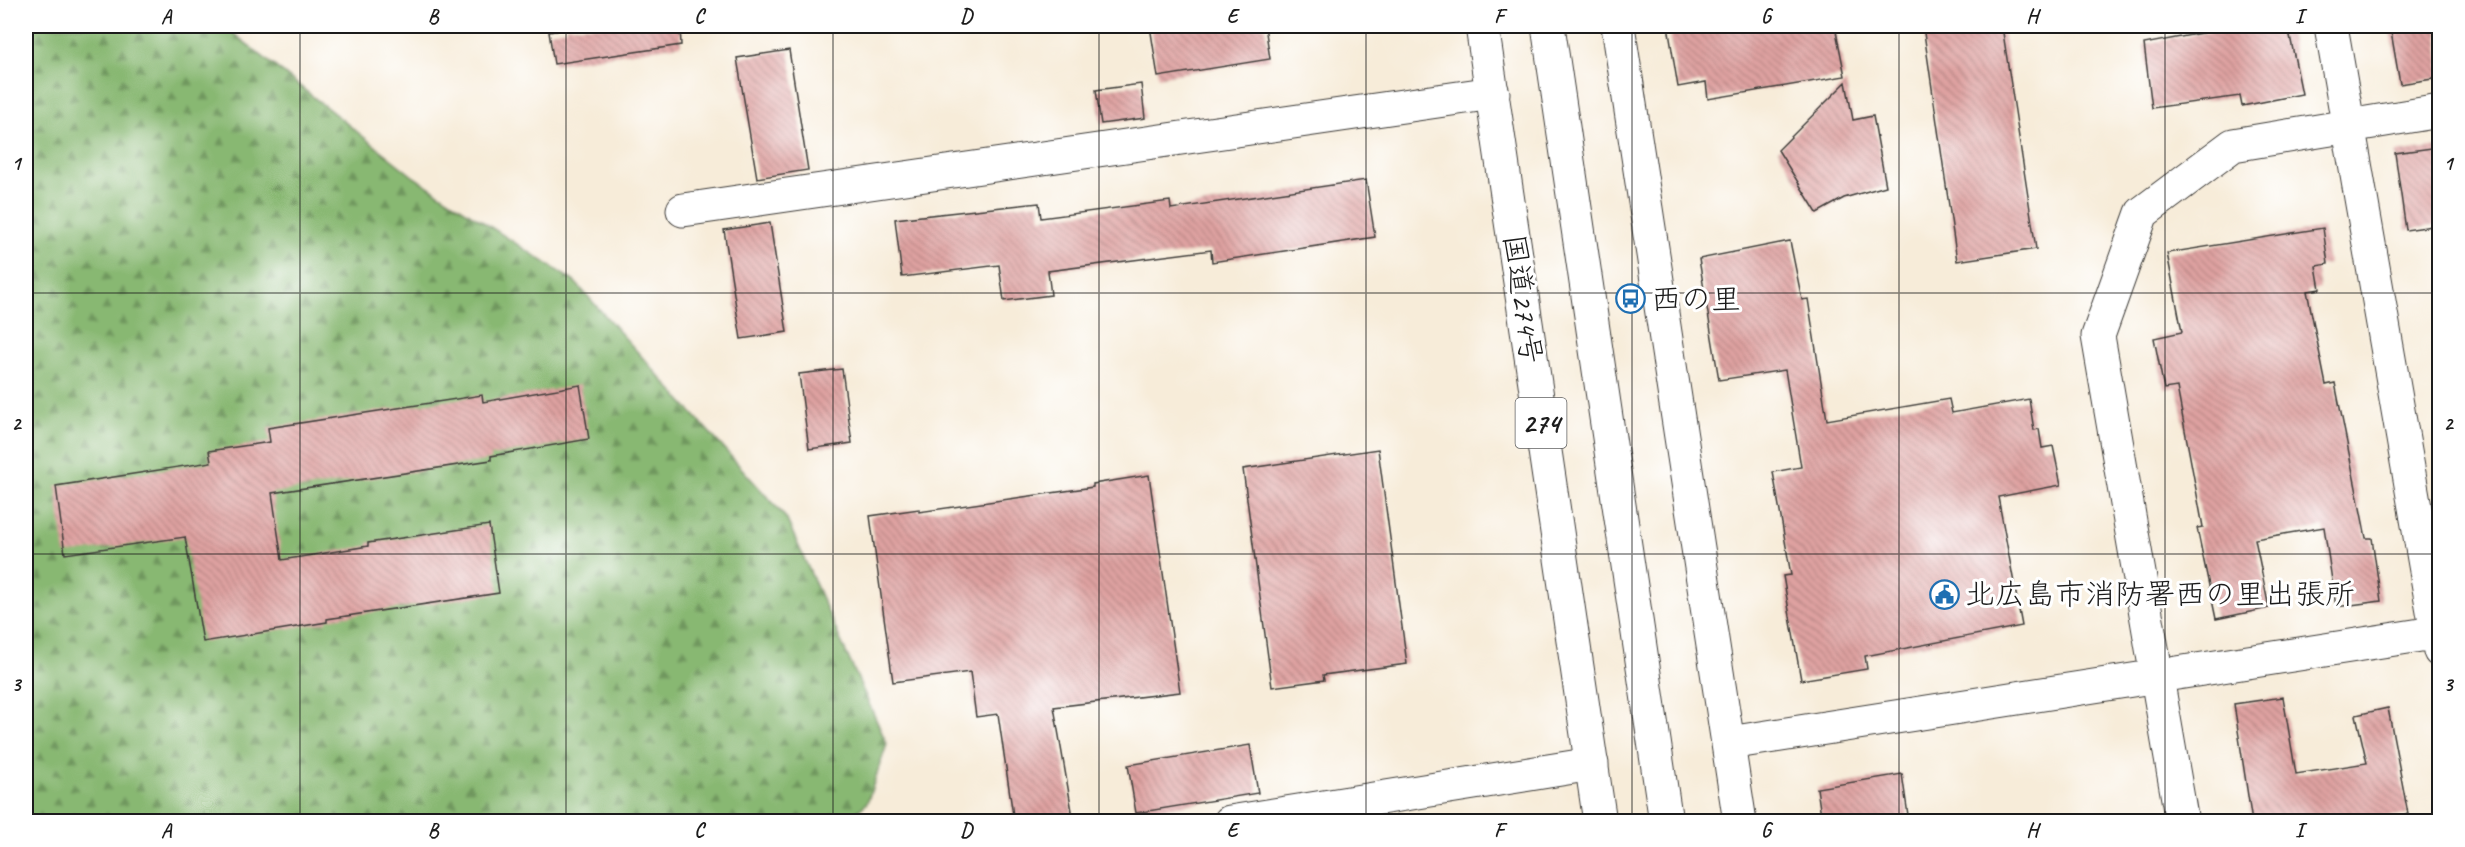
<svg xmlns="http://www.w3.org/2000/svg" width="2465" height="847" font-family="Caveat,'Klee One',sans-serif">
  <style>
    .forest { fill: url(#forest-firs); stroke: #526a47; stroke-width: 1.5 }
    .building { fill: url(#building-back-hatch) }
    .lines { fill: none; stroke-linecap: round; stroke-linejoin: round }
    .street-casing { stroke: #3d3b38; stroke-width: 35 }
    .highway-casing { stroke: #3d3b38; stroke-width: 35 }
    .street { stroke: #fff; stroke-width: 33 }
    .highway { stroke: #fff; stroke-width: 33 }
    .grid { fill: none; stroke: #1c1c1c; stroke-width: 1.5; stroke-opacity: 0.55 }
    .labels { text-anchor: middle; stroke-width: 6; stroke-linejoin: round; paint-order: stroke }
    .shield { fill: #fff; stroke: #606060; stroke-width: 1.5 }
    .shield-label { font-size: 28px; font-weight: bold; fill: #1c1c1c }
    .street-label { font-size: 30px; fill: #1c1c1c; stroke: #fff }
    .poi-label { font-size: 30px; fill: #1c1c1c; stroke: #fff; text-anchor: start }
    .neatline { fill: none; stroke: #1c1c1c; stroke-width: 2 }
    .grid-label { font-size: 20px; text-anchor: middle; font-weight: bold; fill: #1c1c1c }
  </style>
  <defs>
    <pattern id="forest-firs" width="22" height="20" patternUnits="userSpaceOnUse" patternTransform="scale(1.5)"><rect width="22" height="20" fill="#88b872"/><path d="M5 1l3.5 6h-7zM16 11l3.5 6h-7z" fill="#6e955d"/></pattern>
    <pattern id="building-back-hatch" width="6" height="6" patternUnits="userSpaceOnUse" patternTransform="scale(1.5)"><rect width="6" height="6" fill="#dfa2a1"/><path d="M-1 5l2 2M0 0l6 6M5-1l2 2" fill="none" stroke="#b48382"/></pattern>
  </defs>
  <rect width="100%" height="100%" fill="#fff"/>
  <filter id="ink" filterUnits="userSpaceOnUse"><feTurbulence type="fractalNoise" baseFrequency=".0167" numOctaves="2"/><feDisplacementMap in="SourceGraphic" scale="12" xChannelSelector="R" yChannelSelector="G"/><feConvolveMatrix kernelMatrix="1 2 1 2 8 2 1 2 1" color-interpolation-filters="sRGB"/></filter>
  <filter id="wash" filterUnits="userSpaceOnUse"><feTurbulence type="fractalNoise" baseFrequency=".008" numOctaves="4" result="noise"/><feDisplacementMap in="SourceGraphic" scale="24" xChannelSelector="R" yChannelSelector="G"/><feGaussianBlur stdDeviation="1.35" result="paint"/><feColorMatrix in="noise" values="0 0 0 0 0 0 0 0 0 0 0 0 0 0 0 0 0 1.4 0 .05"/><feComposite in="paint" operator="in"/></filter>
  <g filter="url(#wash)">
    <rect width="100%" height="100%" fill="#f7ecd9"/>
    <path class="forest" d="M26,26h198l190,151 161,105 211,236 101,226 -20,59 -22,19 -819,-1z"/>
    <g id="blocks">
      <path class="building" d="M566,26h114l1,19 -127,19 -5,-32 18,-3z
        M1150,26h115l5,33 -112,18z
        M1668,26h167l10,50 -137,23 -2,-17 -28,5z
        M1923,26h79l34,223 -79,12z
        M2238,26h50l14,68 -60,12 -2,-10 -88,12 -8,-64z
        M2390,26h49v52l-39,6z
        M789,50l19,120 -51,8 -20,-120z
        M1846,82l7,38 20,-4 13,70 -42,12 -27,15 -39,-63z
        M1141,84l4,34 -44,6 -5,-34z
        M2439,147v78l-33,5 -11,-77z
        M1366,180l9,57 -163,25 -1,-12 -163,21 3,24 -47,6 -5,-36 -97,12 -7,-58 144,-16 2,15 129,-17 1,8z
        M770,223l17,109 -46,7 -17,-109z
        M2323,228l5,36 -12,2 4,23 -13,2 19,94 9,-2 31,155h6l9,63 -45,6 -12,-80 -69,12 14,69 -53,11 -19,-91 6,-1 -26,-140 -13,2 -10,-51 28,-6 -15,-79z
        M1790,241l12,59 6,-1 19,121 122,-21 3,14 77,-14 5,31 5,-1 3,19 11,-2 8,39 -63,12 24,129 -157,30 2,13 -66,11 -18,-104 8,-1 -18,-103 28,-5 -16,-97 -66,10 -20,-121z
        M842,369l10,74 -43,6 -10,-75z
        M580,385l9,54 -98,17v4l-219,33 10,67 86,-14v-3l121,-18 10,68 -172,26v3l-124,20 -18,-105 -120,17 -9,-68 155,-24 -2,-11 61,-9 -2,-14 214,-33 1,7z
        M1378,449l29,215 -84,11 1,5 -52,7 -29,-218z
        M1149,475l31,217 -126,15 19,110 -27,5h-32l-16,-108 -22,3 -6,-45 -77,10 -23,-166 49,-7v3l174,-25v-3z
        M2283,697l13,77 71,-11 -11,-48 32,-7 20,106 -50,8h-106l-18,-118z
        M1250,745l8,48 -122,20 -8,-48z
        M1902,774l7,48h-87l-5,-34z"/>
    </g>
  </g>
  <g filter="url(#ink)">
    <use href="#blocks" fill-opacity="0" stroke="#3d3b38" stroke-width="1.5"/>
    <g class="lines">
      <defs>
        <path id="street" d="M1618,26l122,796
          M2331,26l109,625
          M683,210l810,-117
          M1729,743l711,-111
          M1230,822l362,-58
          M2182,822l-84,-486 44,-123 91,-68 207,-34"/>
        <path id="highway" d="M1482,26l118,796
          M1548,26l118,796"/>
      </defs>
      <use href="#street" class="street-casing"/>
      <use href="#highway" class="highway-casing"/>
      <use href="#street" class="street"/>
      <use href="#highway" class="highway"/>
    </g>
  </g>
  <path class="grid" d="M300,26v796M566,26v796M833,26v796M1099,26v796M1366,26v796M1632,26v796M1899,26v796M2165,26v796M26,293h2414M26,554h2414"/>
  <defs>
    <symbol id="bus-ring" viewBox="-11 -11 22 22"><circle r="9.5" fill="#fff" stroke="#1f6fb2" stroke-width="1.5"/><path d="M-5-6H5V4H4V6H2V4H-2V6H-4V4H-5ZM-3.5-4V0h7V-4ZM-3.5 1.2v1.5H-2V1.2ZM2 1.2v1.5H3.5V1.2Z" fill="#1f6fb2"/></symbol>
    <symbol id="civic-ring" viewBox="-11 -11 22 22"><circle r="9.5" fill="#fff" stroke="#1f6fb2" stroke-width="1.5"/><path d="M-.6-6.5H3V-4.5H.6V-3L4-1V1h2V6H-6V1h2V-1L-.6-3ZM-1.2 2.5V6h2.4V2.5Z" fill="#1f6fb2"/></symbol>
  </defs>
  <g fill-rule="evenodd">
    <use href="#bus-ring" x="1614" y="282" width="33" height="33"/>
    <use href="#civic-ring" x="1928" y="578" width="33" height="33"/>
  </g>
  <g class="labels">
    <rect class="shield" x="1515.5" y="398" width="51" height="50" rx="4.5"/>
    <g class="shield-label">
      <text x="1541" y="433">274</text>
    </g>
    <g class="street-label">
      <text transform="translate(1523 299) rotate(82)" y="10">国道274号</text>
    </g>
    <g class="poi-label">
      <text x="1651" y="309">西の里</text>
      <text x="1965" y="604">北広島市消防署西の里出張所</text>
    </g>
  </g>
  <rect width="2465" height="847" fill="none" stroke="#fff" stroke-width="66"/>
  <rect x="33" y="33" width="2399" height="781" class="neatline"/>
  <g class="grid-label">
    <text x="166" y="23">A</text>
    <text x="433" y="23">B</text>
    <text x="699" y="23">C</text>
    <text x="966" y="23">D</text>
    <text x="1232" y="23">E</text>
    <text x="1499" y="23">F</text>
    <text x="1766" y="23">G</text>
    <text x="2032" y="23">H</text>
    <text x="2299" y="23">I</text>
    <text x="16" y="170">1</text>
    <text x="2448" y="170">1</text>
    <text x="16" y="430">2</text>
    <text x="2448" y="430">2</text>
    <text x="16" y="691">3</text>
    <text x="2448" y="691">3</text>
    <text x="166" y="837">A</text>
    <text x="433" y="837">B</text>
    <text x="699" y="837">C</text>
    <text x="966" y="837">D</text>
    <text x="1232" y="837">E</text>
    <text x="1499" y="837">F</text>
    <text x="1766" y="837">G</text>
    <text x="2032" y="837">H</text>
    <text x="2299" y="837">I</text>
  </g>
</svg>
